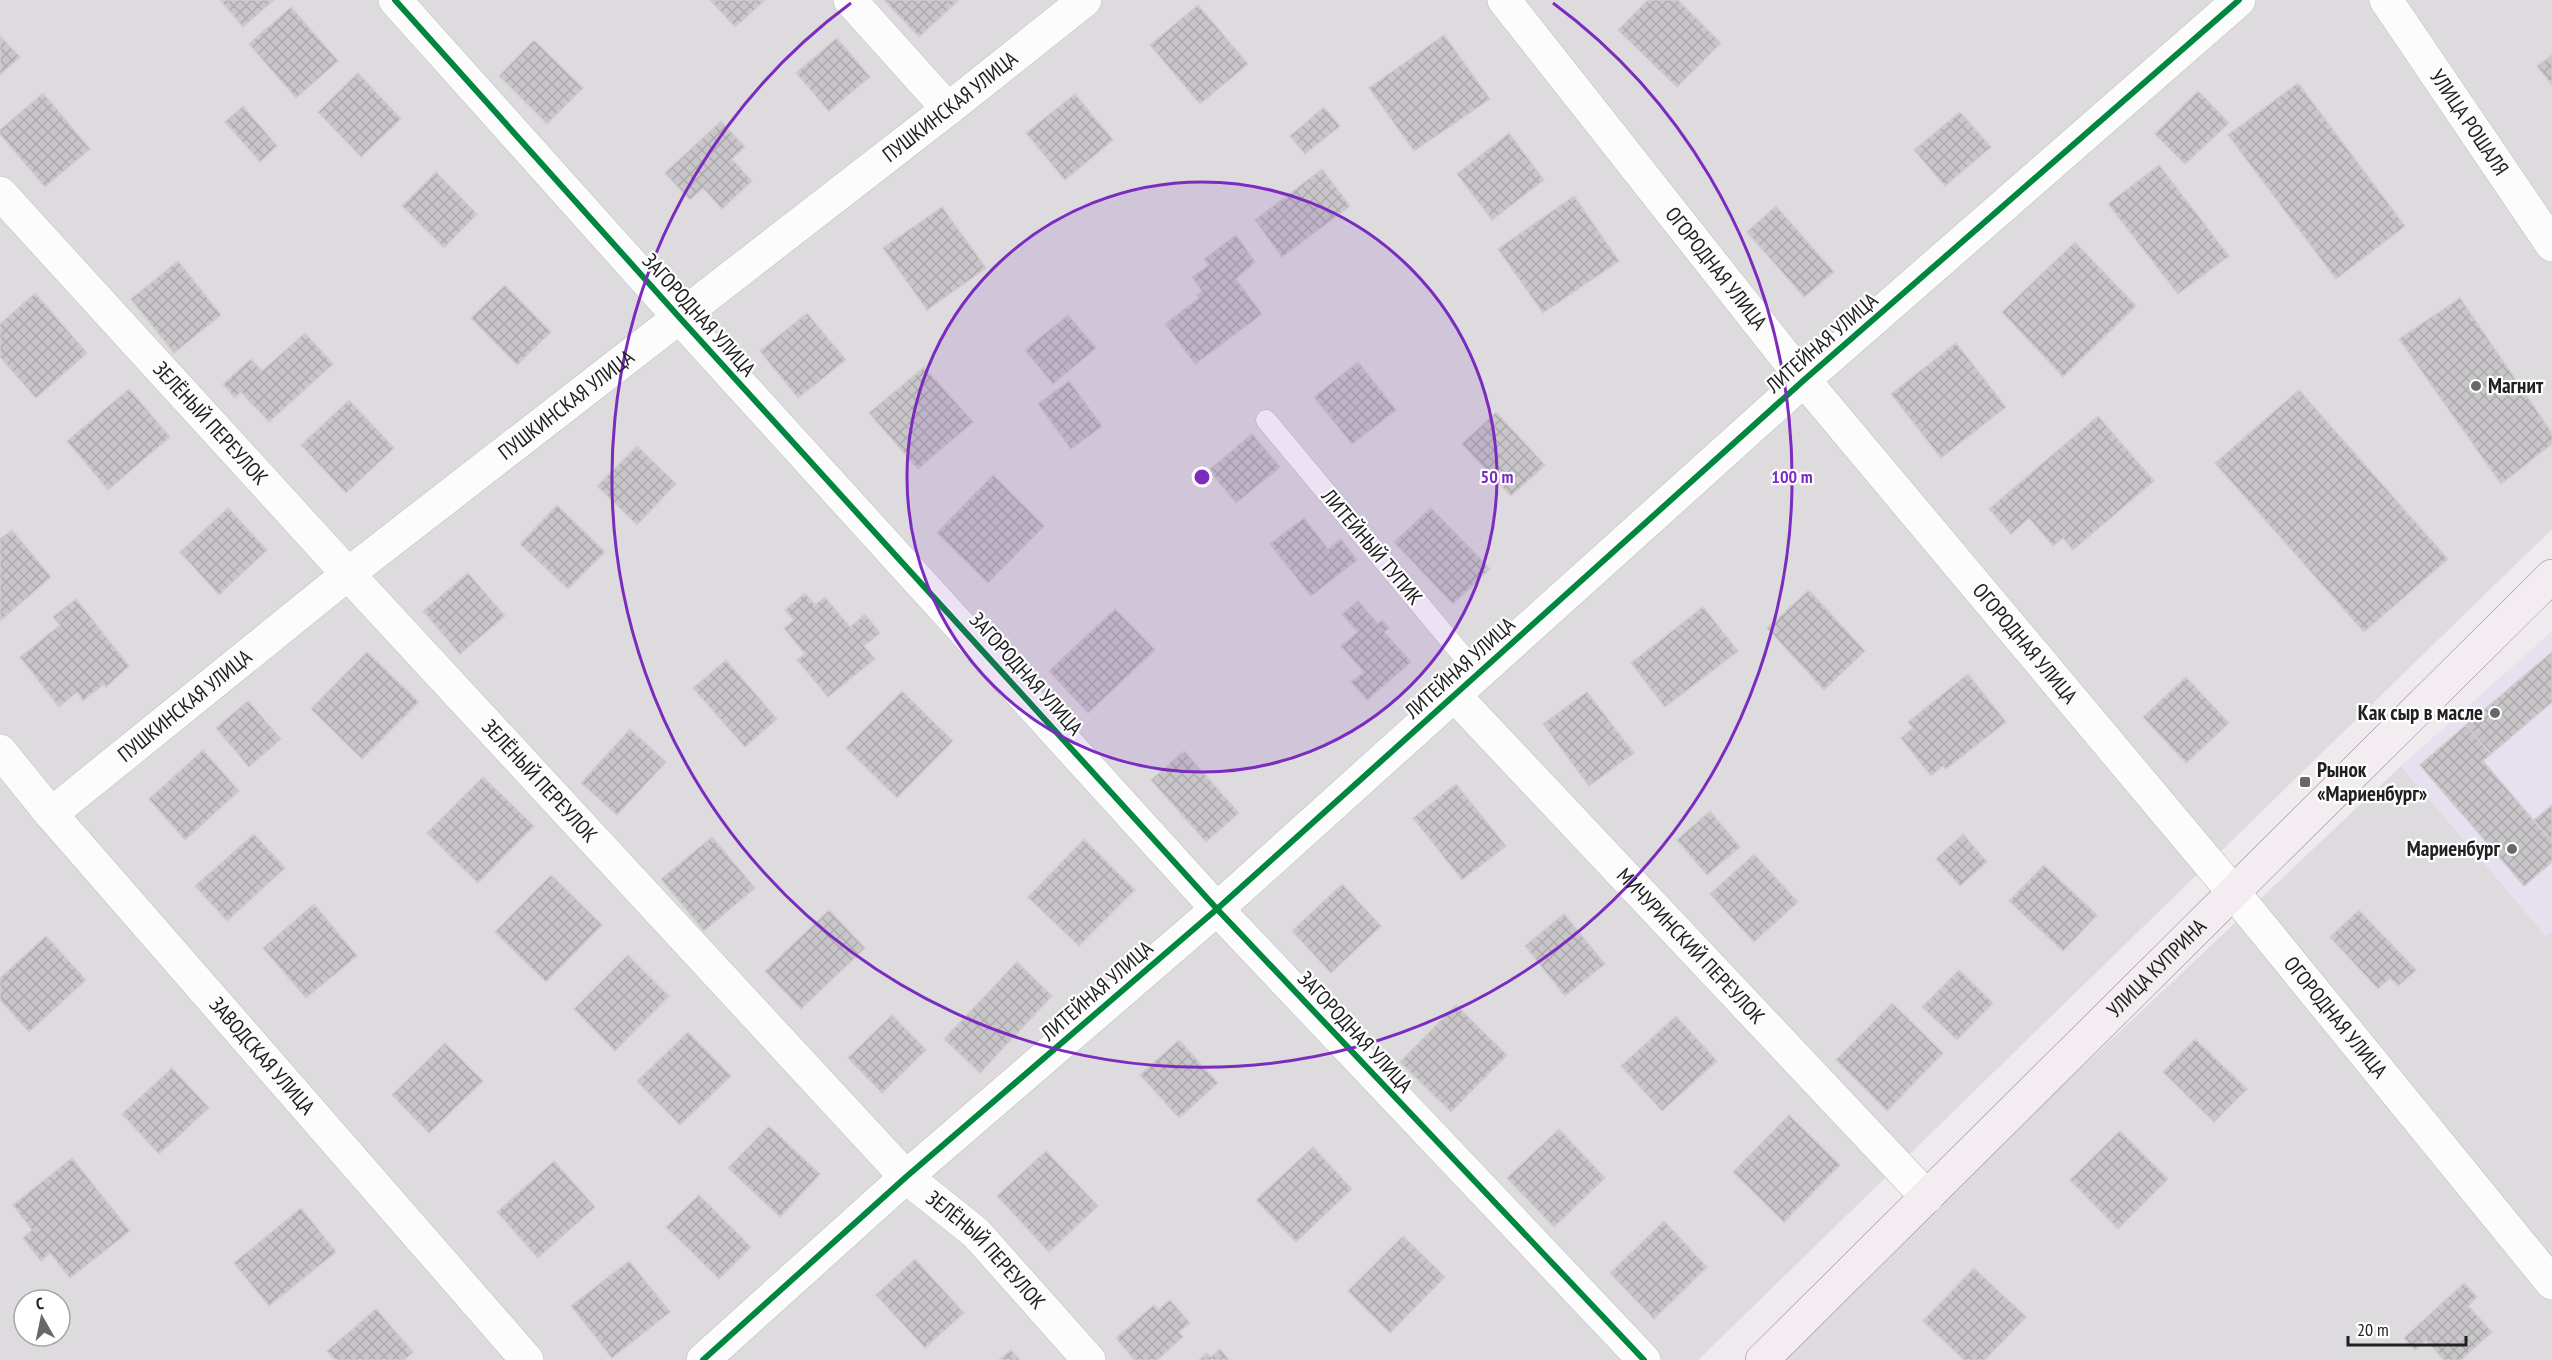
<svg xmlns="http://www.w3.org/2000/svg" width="2552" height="1360" font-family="'PT Sans Narrow',sans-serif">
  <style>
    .residential { fill: #dddbde; fill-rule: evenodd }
    .commercial { fill: #e6e1ef }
    .building { fill: url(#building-cross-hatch); stroke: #d0ccd1; stroke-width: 1.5 }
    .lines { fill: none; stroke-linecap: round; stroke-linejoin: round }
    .lane-casing { stroke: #bfbdbf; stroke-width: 21 }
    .street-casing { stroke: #bfbdbf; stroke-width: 34 }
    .secondary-casing { stroke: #988391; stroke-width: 34 }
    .lane { stroke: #fcfcfc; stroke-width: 20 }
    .street { stroke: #fcfcfc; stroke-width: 33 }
    .secondary { stroke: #f3edf1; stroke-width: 33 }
    .cycleway-casing { stroke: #fff; stroke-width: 10 }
    .cycleway { stroke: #00873e; stroke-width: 6 }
    .ring { fill: none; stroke: #7b2cbf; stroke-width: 3 }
    .poi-dot { fill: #696769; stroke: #fff; stroke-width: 2 }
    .labels { text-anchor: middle; stroke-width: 4.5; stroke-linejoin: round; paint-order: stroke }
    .street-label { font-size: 21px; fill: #212121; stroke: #fff }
    .poi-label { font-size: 21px; font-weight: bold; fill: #212121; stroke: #fff; text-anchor: start }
    .centre { fill: #7b2cbf; stroke: #fff; stroke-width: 3 }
    .ring-label { font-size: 18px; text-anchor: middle; font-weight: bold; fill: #7b2cbf; stroke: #fff; stroke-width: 4.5; stroke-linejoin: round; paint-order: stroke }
  </style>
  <defs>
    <pattern id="building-cross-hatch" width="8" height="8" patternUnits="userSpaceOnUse" patternTransform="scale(1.5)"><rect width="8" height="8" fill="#c9c6c9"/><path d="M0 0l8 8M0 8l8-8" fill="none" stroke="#acaaac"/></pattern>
  </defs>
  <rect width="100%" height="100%" fill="#eeeaee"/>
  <path class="residential" d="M0,0h2552v529l-854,831h-1698zM24,1300h36v36h-36z
    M2401,766l145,170 6,-4v428h-770l170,-170z"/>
  <path class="commercial" d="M2552,631v301l-6,4 -145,-170z"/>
  <path class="building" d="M220,0h54l-31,27z
    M710,0h55l-30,27z
    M884,0h75l-40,37z
    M1648,0h30l43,43 -44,44 -59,-57z
    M1198,5l50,59 -48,40 -50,-59z
    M291,7l47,54 -42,37 -47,-54z
    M1444,35l46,64 -76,52 -45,-63z
    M0,36l20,21 -20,18z
    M837,38l33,39 -41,34 -33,-38z
    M534,40l49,48 -36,36 -48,-48z
    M2552,55v30l-15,-19z
    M358,73l43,46 -40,38 -43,-45z
    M2298,83l107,143 -69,53 -108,-144z
    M2198,91l31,32 -44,41 -30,-30z
    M43,93l47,56 -45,38 -45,-53v-4z
    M1075,94l38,46 -48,40 -39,-47z
    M243,106l34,40 -17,16 -35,-40z
    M1324,107l16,19 -35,28 -15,-18z
    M1960,112l31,35 -46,39 -31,-36z
    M721,121l24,26 -13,12 20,22 -30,28 -19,-21 -13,12 -25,-27z
    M1509,133l35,47 -52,40 -35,-46z
    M2159,165l70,91 -51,38 -70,-90z
    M1322,169l28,37 -68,51 -27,-37z
    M436,172l41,42 -33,34 -42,-42z
    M1574,196l45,65 -76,52 -45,-64z
    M1776,206l58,66 -30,25 -57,-65z
    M942,207l44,61 -59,42 -44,-62z
    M1236,235l19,27 -19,17 26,35 -67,50 -30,-40 34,-26 -2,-3 5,-4 -10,-14 17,-12 -5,-6z
    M2075,242l61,64 -73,71 -61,-65z
    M178,261l43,54 -47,38 -43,-54z
    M505,285l46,47 -34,33 -46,-47z
    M35,293l52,60 -51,45 -36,-41v-33z
    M2460,298l92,135v11l-51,40 -102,-145z
    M807,313l39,47 -48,38 -38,-47z
    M1068,315l28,33 -43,36 -28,-34z
    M305,333l28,31 -64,58 -28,-30 -6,6 -12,-14 28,-25 11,12z
    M1956,343l50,64 -65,51 -50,-64z
    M1358,362l38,48 -44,34 -38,-47z
    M924,367l49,55 -55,47 -49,-56z
    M1069,381l33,45 -31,23 -33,-45z
    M129,389l41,48 -62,53 -41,-49z
    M2299,390l149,169 -84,73 -149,-169z
    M349,400l45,48 -48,45 -45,-48z
    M1496,412l49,53 -34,31 -49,-52z
    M2098,416l56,65 -81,69 -10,-12 -10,8 -24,-28 -18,16 -22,-25z
    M1252,434l28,33 -44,36 -27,-33z
    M637,446l39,38 -39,41 -40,-39z
    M993,475l51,51 -56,57 -51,-50z
    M557,505l48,47 -37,37 -48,-45z
    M228,508l39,42 -48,45 -39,-43z
    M1431,508l59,61 -37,35 -59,-62z
    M1304,518l24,31 13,-10 16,21 -46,36 -41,-52z
    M12,530l39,47 -51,44v-82z
    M468,573l37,43 -45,38 -37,-43z
    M1809,590l56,61 -41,39 -57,-62z
    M805,593l10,12 10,-8 25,30 15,-13 15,19 -16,13 11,13 -47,38 -31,-37 8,-6 -21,-26 10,-8 -9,-10z
    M76,599l53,67 -23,21 -2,-3 -21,17 -6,-9 -18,15 -39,-50 40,-32 -7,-8z
    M1358,601l20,23 4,-4 7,8 -5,4 27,30 -44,38 -16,-18 13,-10 -23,-26 17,-14 -16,-18z
    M1703,607l35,44 -73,56 -34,-44z
    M1115,609l40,41 -67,63 -39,-42z
    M367,652l52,50 -57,57 -51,-50z
    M2552,652v50l-61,52 -25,-29z
    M726,660l51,59 -32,28 -52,-59z
    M1968,674l38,48 -60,47 -3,-3 -12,10 -30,-38 12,-10 -5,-6z
    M2186,677l43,46 -43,40 -43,-46z
    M902,691l51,50 -56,57 -51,-50z
    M1587,692l47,61 -45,33 -46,-62z
    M248,701l33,38 -32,28 -33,-39z
    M2466,725l25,29 -8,7 69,81v20l-28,24 -104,-121z
    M630,729l36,33 -49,53 -36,-32z
    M203,750l36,41 -54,49 -36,-41z
    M1184,751l55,62 -33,29 -55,-62z
    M483,777l51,49 -56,57 -51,-50z
    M1456,784l50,62 -44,34 -49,-62z
    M2552,805v37l-18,-22z
    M1710,811l30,36 -33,28 -30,-35z
    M254,834l31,34 -58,53 -32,-35z
    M1963,834l24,28 -27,24 -24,-27z
    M712,837l43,51 -51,43 -43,-52z
    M1084,839l51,51 -56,56 -51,-49z
    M1754,854l44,48 -44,40 -44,-48z
    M2044,865l53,50 -34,36 -54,-50z
    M551,875l51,50 -56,57 -51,-50z
    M1342,884l39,42 -50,47 -39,-42z
    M314,904l43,52 -51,42 -43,-50z
    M829,910l36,38 -64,61 -36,-38z
    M2359,910l57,60 -18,16 -8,-8 -12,11 -48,-52z
    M1564,914l41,50 -40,32 -40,-50z
    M46,936l40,44 -57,52 -29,-32v-22z
    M628,955l41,41 -54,55 -41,-42z
    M1017,962l35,34 -72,77 -36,-34z
    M1959,970l34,33 -36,37 -35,-33z
    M1892,1003l51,50 -56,58 -51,-51z
    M1456,1005l51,50 -56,57 -51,-50z
    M892,1015l34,35 -44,43 -34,-35z
    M1676,1016l41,45 -55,50 -41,-45z
    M688,1032l43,44 -51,49 -43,-44z
    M2195,1039l52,50 -33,33 -51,-50z
    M1179,1040l39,43 -39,35 -39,-43z
    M445,1043l38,38 -54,52 -37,-38z
    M172,1068l37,40 -50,46 -37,-40z
    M1789,1115l51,50 -56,57 -51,-50z
    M769,1126l51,48 -40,43 -52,-49z
    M1559,1129l46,49 -51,49 -47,-49z
    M2120,1131l48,48 -50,50 -48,-49z
    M1313,1147l39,42 -56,53 -40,-42z
    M1046,1151l52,55 -49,46 -52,-56z
    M72,1158l58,73 -60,47 -20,-25 -9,8 -18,-23 9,-8 -19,-25z
    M554,1161l41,46 -57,51 -41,-46z
    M699,1195l52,52 -32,32 -53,-52z
    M301,1208l35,44 -67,54 -35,-43z
    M1664,1221l43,46 -53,52 -44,-46z
    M1403,1236l42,41 -55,56 -42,-42z
    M915,1259l49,54 -39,35 -49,-53z
    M629,1261l41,51 -58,46 -41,-52z
    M1974,1268l52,49 -41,43h-21l-41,-39z
    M2464,1283l13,14 -9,9 24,26 -31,28h-17l-18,-20 -11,10 -11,-12z
    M1170,1300l20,23 -11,9 4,5 -26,23h-23l-18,-22 38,-33 4,5z
    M376,1309l37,43 -9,8h-69l-8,-9z
    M1220,1349l9,11h-30l8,-7 4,4z
    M1011,1350l9,10h-21z"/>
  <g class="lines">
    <defs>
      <path id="lane" d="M1266,420l212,254"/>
      <g id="street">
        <path d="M395,0l284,317 538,592 427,451"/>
        <path d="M850,0l98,109"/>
        <path id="s1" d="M1504,0l300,380 430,513 318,390"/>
        <path id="s2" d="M2386,0l166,245"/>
        <path id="s3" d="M0,193l348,381 558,603 70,56 113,127"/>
        <path id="s4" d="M1454,695l473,502"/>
        <path id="s5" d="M0,751l51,63 476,546"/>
        <path id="s6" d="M51,814l297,-240 600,-465 137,-109"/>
        <path d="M703,1360l203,-183 311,-268 587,-529 435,-380"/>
      </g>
      <g id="secondary">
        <path id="s7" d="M1762,1360l790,-784"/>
      </g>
    </defs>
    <use href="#lane" class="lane-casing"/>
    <use href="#street" class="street-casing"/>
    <use href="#secondary" class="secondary-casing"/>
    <use href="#lane" class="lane"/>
    <use href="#street" class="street"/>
    <use href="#secondary" class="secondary"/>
    <defs>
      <path id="cycleway" d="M395,0l284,317 538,592 427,451
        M703,1360l203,-183 311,-268 587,-529 435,-380"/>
    </defs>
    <use href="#cycleway" class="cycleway-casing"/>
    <use href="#cycleway" class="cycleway"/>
  </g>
  <circle cx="1202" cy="477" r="295" fill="#7b2cbf" fill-opacity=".12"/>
  <g class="ring">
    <circle cx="1202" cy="477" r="295"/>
    <path d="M1553 3A590 590 0 1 1 851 3"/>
  </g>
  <g class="poi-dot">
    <circle cx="2476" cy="386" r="6"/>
    <circle cx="2495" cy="713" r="6"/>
    <rect x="2299" y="776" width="12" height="12" rx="3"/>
    <circle cx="2512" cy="849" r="6"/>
  </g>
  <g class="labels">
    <g class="street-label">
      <text dy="7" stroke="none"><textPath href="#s6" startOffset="1144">ПУШКИНСКАЯ УЛИЦА</textPath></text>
      <text dy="7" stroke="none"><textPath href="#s2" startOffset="148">УЛИЦА РОШАЛЯ</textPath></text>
      <text dy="7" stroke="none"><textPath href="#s1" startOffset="342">ОГОРОДНАЯ УЛИЦА</textPath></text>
      <text transform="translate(699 315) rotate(48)" y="7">ЗАГОРОДНАЯ УЛИЦА</text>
      <text transform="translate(1822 343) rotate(-41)" y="7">ЛИТЕЙНАЯ УЛИЦА</text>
      <text dy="7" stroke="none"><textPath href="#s6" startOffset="658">ПУШКИНСКАЯ УЛИЦА</textPath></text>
      <text dy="7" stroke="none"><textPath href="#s3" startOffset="312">ЗЕЛЁНЫЙ ПЕРЕУЛОК</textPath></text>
      <text transform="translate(1372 547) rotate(50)" y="7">ЛИТЕЙНЫЙ ТУПИК</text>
      <text dy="7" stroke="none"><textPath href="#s1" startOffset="828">ОГОРОДНАЯ УЛИЦА</textPath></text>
      <text transform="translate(1460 668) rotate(-42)" y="7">ЛИТЕЙНАЯ УЛИЦА</text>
      <text transform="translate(1026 674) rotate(48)" y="7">ЗАГОРОДНАЯ УЛИЦА</text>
      <text dy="7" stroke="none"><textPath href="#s6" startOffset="172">ПУШКИНСКАЯ УЛИЦА</textPath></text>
      <text dy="7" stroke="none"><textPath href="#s3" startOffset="798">ЗЕЛЁНЫЙ ПЕРЕУЛОК</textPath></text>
      <text dy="7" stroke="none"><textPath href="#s4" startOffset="345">МИЧУРИНСКИЙ ПЕРЕУЛОК</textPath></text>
      <text dy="7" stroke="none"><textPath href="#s7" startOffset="556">УЛИЦА КУПРИНА</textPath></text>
      <text transform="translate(1097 991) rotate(-41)" y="7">ЛИТЕЙНАЯ УЛИЦА</text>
      <text dy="7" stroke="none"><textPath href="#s1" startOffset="1314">ОГОРОДНАЯ УЛИЦА</textPath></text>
      <text transform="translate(1355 1032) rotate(47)" y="7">ЗАГОРОДНАЯ УЛИЦА</text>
      <text dy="7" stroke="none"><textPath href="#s5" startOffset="402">ЗАВОДСКАЯ УЛИЦА</textPath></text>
      <text dy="7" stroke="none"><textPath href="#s3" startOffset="1446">ЗЕЛЁНЫЙ ПЕРЕУЛОК</textPath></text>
    </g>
    <g class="poi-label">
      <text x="2488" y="393">Магнит</text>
      <text x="2483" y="720" text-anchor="end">Как сыр в масле</text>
      <text x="2317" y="777">Рынок<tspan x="2317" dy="24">«Мариенбург»</tspan></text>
      <text x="2500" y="856" text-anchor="end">Мариенбург</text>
    </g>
  </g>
  <circle cx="1202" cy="477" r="9" class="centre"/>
  <g class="ring-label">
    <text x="1497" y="483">50 m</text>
    <text x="1792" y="483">100 m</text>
  </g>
  <g transform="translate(42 1318) rotate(351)"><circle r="28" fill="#ffffff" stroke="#a6a6a6" stroke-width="1.5"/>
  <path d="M0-4.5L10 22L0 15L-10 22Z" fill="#696769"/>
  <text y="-9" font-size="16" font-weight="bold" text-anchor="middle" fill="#212121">С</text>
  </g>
  <path d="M2348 1336v9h118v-9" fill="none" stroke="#212121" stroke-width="3"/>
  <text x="2357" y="1336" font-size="18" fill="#212121" stroke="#ffffff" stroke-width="4.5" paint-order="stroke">20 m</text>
</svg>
